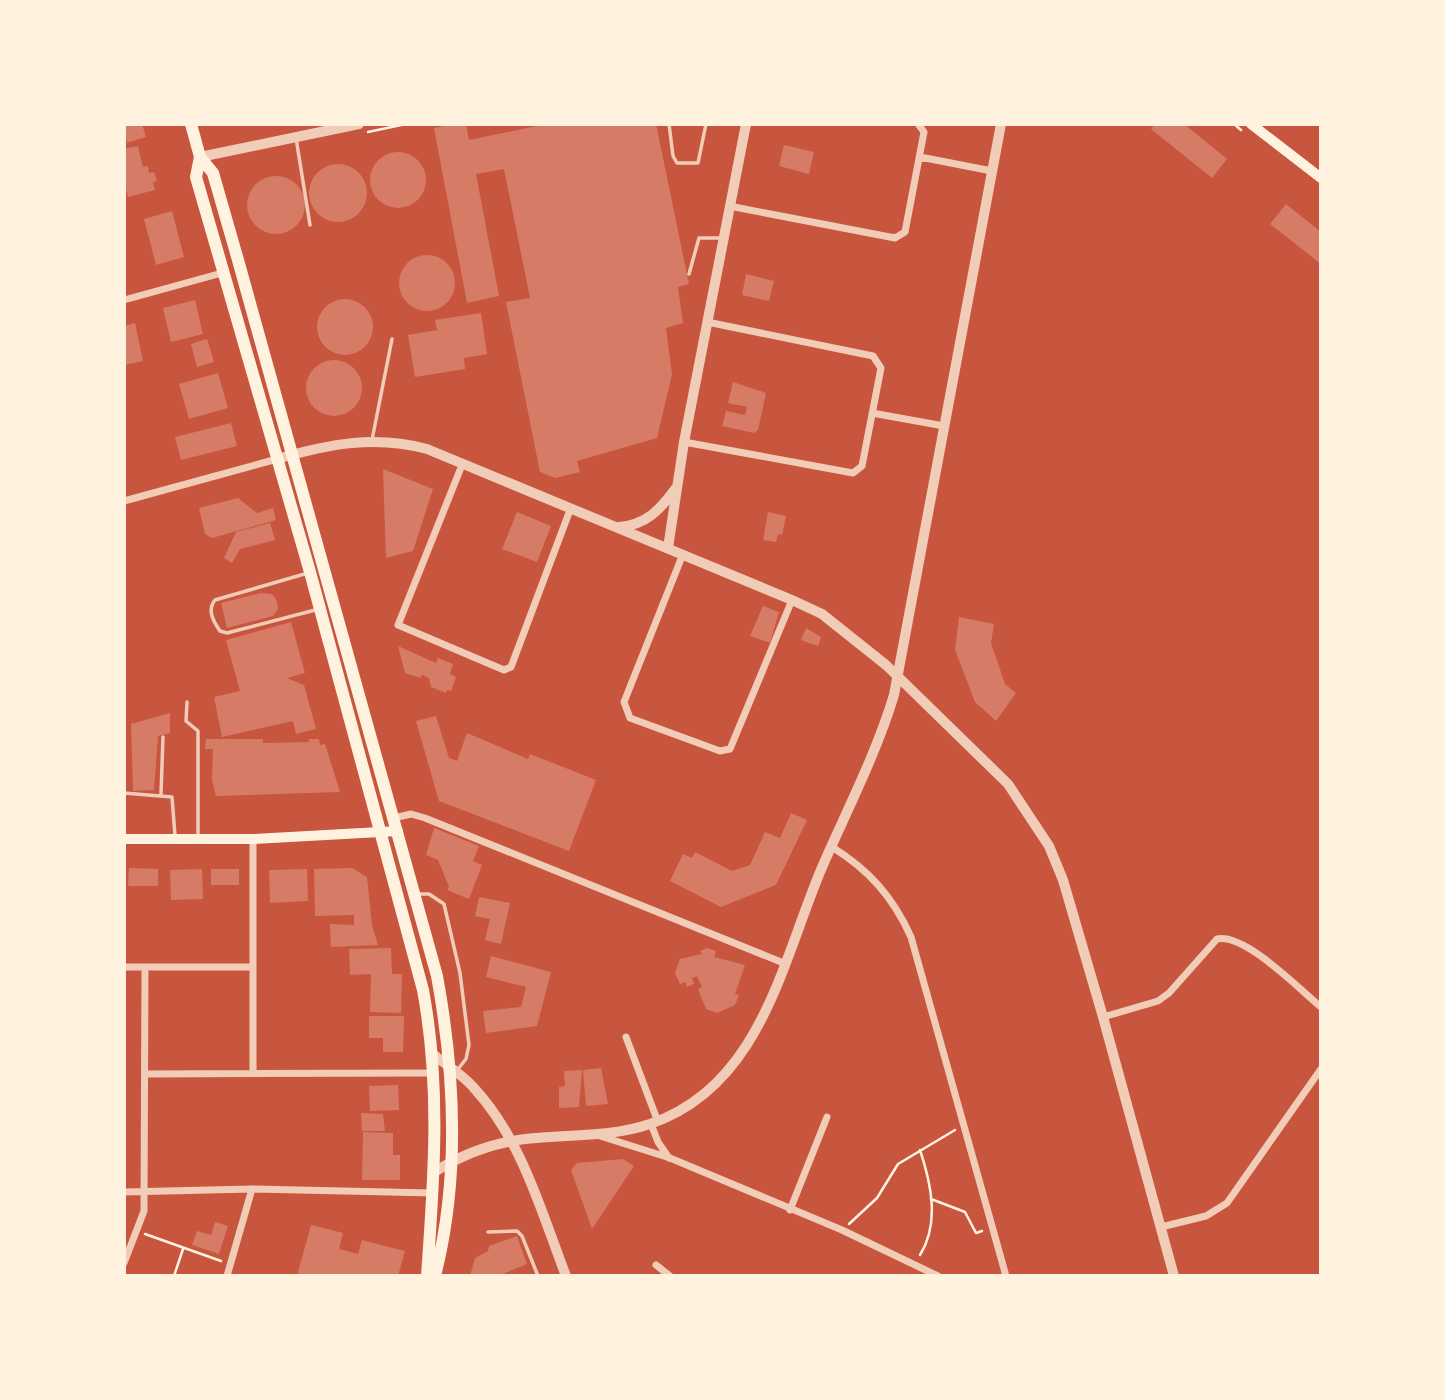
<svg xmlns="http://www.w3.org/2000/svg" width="1445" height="1400" font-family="'Roboto Condensed',sans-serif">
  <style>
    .building { fill: #d67c66 }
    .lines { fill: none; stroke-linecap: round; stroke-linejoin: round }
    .path { stroke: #fff3e0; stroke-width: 2.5 }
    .service { stroke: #f1ccb7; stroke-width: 3.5 }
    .minor { stroke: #f1ccb7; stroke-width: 7 }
    .tertiary { stroke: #f1ccb7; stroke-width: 10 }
    .secondary { stroke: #fff3e0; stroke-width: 10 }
    .primary { stroke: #fff3e0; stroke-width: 12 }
  </style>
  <rect width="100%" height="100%" fill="#c8553d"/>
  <path class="building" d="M124,124h18l4,13 -19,6z
    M454,124h12l3,16 77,-16h110l33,160 -11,3 5,36 -17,5 6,46 -15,64 -80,23 3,11 -25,6 -15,-6 -34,-170 24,-4 -26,-129 -28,5 23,122 -32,7 -33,-175z
    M1155,124h29l43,35 -15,19 -61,-49z
    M784,145l30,7 -5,22 -30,-8z
    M138,146l5,21 5,-1 1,7 5,-1 3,9 -4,1 2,8 -27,7 -4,-15v-33z
    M370 180a28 28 0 1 1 56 0a28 28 0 1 1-56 0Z
    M309 193a29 29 0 1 1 58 0a29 29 0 1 1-58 0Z
    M247 205a29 29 0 1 1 58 0a29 29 0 1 1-58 0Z
    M1286,204l35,28v32l-51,-40z
    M172,211l12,46 -28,8 -12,-46z
    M399 283a28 28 0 1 1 56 0a28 28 0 1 1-56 0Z
    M746,274l28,7 -5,20 -27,-6z
    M317 327a28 28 0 1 1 56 0a28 28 0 1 1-56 0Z
    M195,300l8,34 -32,8 -8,-34z
    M481,313l6,41 -23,4 1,11 -50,8 -7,-42 29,-5 -2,-10z
    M135,323l8,38 -18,4 -1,-39z
    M207,339l7,23 -17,5 -6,-23z
    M306 388a28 28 0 1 1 56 0a28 28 0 1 1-56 0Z
    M218,373l10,35 -39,11 -10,-35z
    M733,382l33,11 -8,37 -4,3 -32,-7 4,-15 19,4 2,-8 -19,-4z
    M231,423l6,23 -56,14 -6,-23z
    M383,469l50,20 -20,62 -27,7z
    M238,498l19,15 16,-5 3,12 -64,18 -7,-4 -6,-26z
    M517,512l34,14 -14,36 -35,-13z
    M768,512l18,4 -4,19 -4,-1 -2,8 -13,-2z
    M270,523l5,17 -35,9 -8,14 -8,-5 12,-26z
    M261,593l11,1 5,7 1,8 -5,7 -46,12 -6,-25z
    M763,606l16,6 -9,31 -20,-7z
    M959,617l35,7 -3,19 14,41 11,9 -20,28 -21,-19 -20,-52z
    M291,622l14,51 -18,5 17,7 12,44 -20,5 -3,-13 -71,16 -8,-40 26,-6 -14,-51z
    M806,628l15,9 -3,9 -17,-6z
    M398,646l38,17 2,-5 15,6 -3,10 6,3 -5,14 -4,-1 -1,3 -15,-6 -2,-9 -7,-3 -2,3 -15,-5z
    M170,713v20l-12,3 -4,54 -21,1 -2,-67z
    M436,716l13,42 8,3 10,-28 61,26 2,-5 66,26 -27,71 -130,-50 -23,-80z
    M206,739h57v4l46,-1v-3h10l1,6 5,-1 15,48 -124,4 -4,-16 1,-31h-8z
    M791,813l16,7 -31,65 -55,22 -51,-26 13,-27 9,4 3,-6 37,19 18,-6 15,-33 15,6z
    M434,828l45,18 -6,15 9,4 -13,34 -22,-9 2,-3 -11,-27 -12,-5z
    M129,868l29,1v17h-30z
    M352,868l15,9 5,48 6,20 -47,2 -1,-23 24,1v-10l-39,1 -1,-47z
    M202,869l1,30 -32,1 -1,-30z
    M211,869h28v16h-28z
    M307,869l1,32 -38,2 -1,-33z
    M479,897l31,6 -9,41 -16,-4 5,-21 -15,-3z
    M391,948l1,26h10l-1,39 -31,-1 1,-38 -21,1 -1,-26z
    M707,948l9,3 -2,6 31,8 -10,29 4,1 -4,10 -18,8 -11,-4 -8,-20 4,-2 -5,-11 -5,2 2,6 -7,3 -2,-5 -5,2 -5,-11 5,-14 22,-5 -2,-3z
    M491,956l60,16 -14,54 -51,7 -3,-22 38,-4 5,-20 -40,-10z
    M369,1016h35l-1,36h-20v-14h-14z
    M601,1068l7,36 -22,2 -3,-36z
    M582,1070l-3,37 -20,1v-21l6,-1 -1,-15z
    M398,1085l1,25 -29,1 -1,-25z
    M361,1113l22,1 2,17h-23z
    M363,1132l30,1v22h7v25h-38z
    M623,1159l11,7 -42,63 -21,-59 6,-7z
    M215,1222l13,4 -9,28 -27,-9 5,-14 14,4z
    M311,1225l32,8 -4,16 19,5 4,-14 43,11 -7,25h-101z
    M517,1236l10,28 -29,12h-28l5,-18 13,-7 1,-5z"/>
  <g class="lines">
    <path class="path" d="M1234,124l7,6
      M368,132l38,-8
      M920,1150c11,33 20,73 0,105
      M931,1199l34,13 11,21 6,-2
      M849,1224l28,-26 21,-34 57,-34
      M145,1234l76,27
      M174,1276l9,-27"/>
    <path class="service" d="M669,124l4,32 4,7h21l8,-39
      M296,138l14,87
      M689,274l10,-36h22
      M372,440l20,-101
      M308,573l-93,27c-8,10 -2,21 5,31l7,2 92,-24
      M187,702l-1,19 12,10v106
      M124,793l48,4 3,39
      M161,794l2,-57
      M419,894h10l15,10 16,69 9,72 -3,14 -8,10
      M488,1232l29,-1 5,5 16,40"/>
    <path class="minor" d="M920,157l72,14
      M729,206l166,32 10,-6 19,-100 -6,-8
      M124,300l98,-27
      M872,413l72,13
      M684,442l169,31 9,-7 19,-98 -8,-12 -166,-34
      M462,465l-64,160 106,45 7,-3 59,-157
      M124,501l153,-42
      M683,554l-59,148 6,16 90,33 10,-2 62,-149
      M394,818l17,-4 14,4 361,146
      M832,847c37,23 61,50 79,90l95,339
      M124,967h129
      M1103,1017l55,-16 11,-8 48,-54c28,-6 82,50 104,68
      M626,1037l32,85
      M253,1073v-234
      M145,1074l289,-1
      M651,1124l7,18 11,16
      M600,1136l70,22 172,72 96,46
      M124,1192l128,-3 181,4
      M790,1210l37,-93
      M1161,1227l45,-11 21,-13 94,-134
      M124,1263l20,-52 1,-244
      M656,1265l14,11
      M227,1276l25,-87"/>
    <path class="tertiary" d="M200,157l159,-33
      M277,459c52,-15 97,-24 150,-10l365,151 30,14 64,51 122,119 41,62 14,34 40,137 71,259
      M619,527c27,-2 41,-17 57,-39
      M668,548l16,-106 62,-318
      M433,1054c14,12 29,20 41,34 48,52 67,123 92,188
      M436,1171c27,-17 57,-28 89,-32 42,-5 83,-1 125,-15 112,-38 132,-164 173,-259 25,-57 53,-111 71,-170l107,-571"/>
    <path class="secondary" d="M1251,124l70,54
      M124,839h129l145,-8"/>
    <path class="primary" d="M191,124l9,33 -4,20 114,395 113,418c18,96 11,189 4,286
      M200,157l13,16 25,87 199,716c18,98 23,202 -2,300"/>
  </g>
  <rect width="1445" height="1400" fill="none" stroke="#fff3e0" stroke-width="252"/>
</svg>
